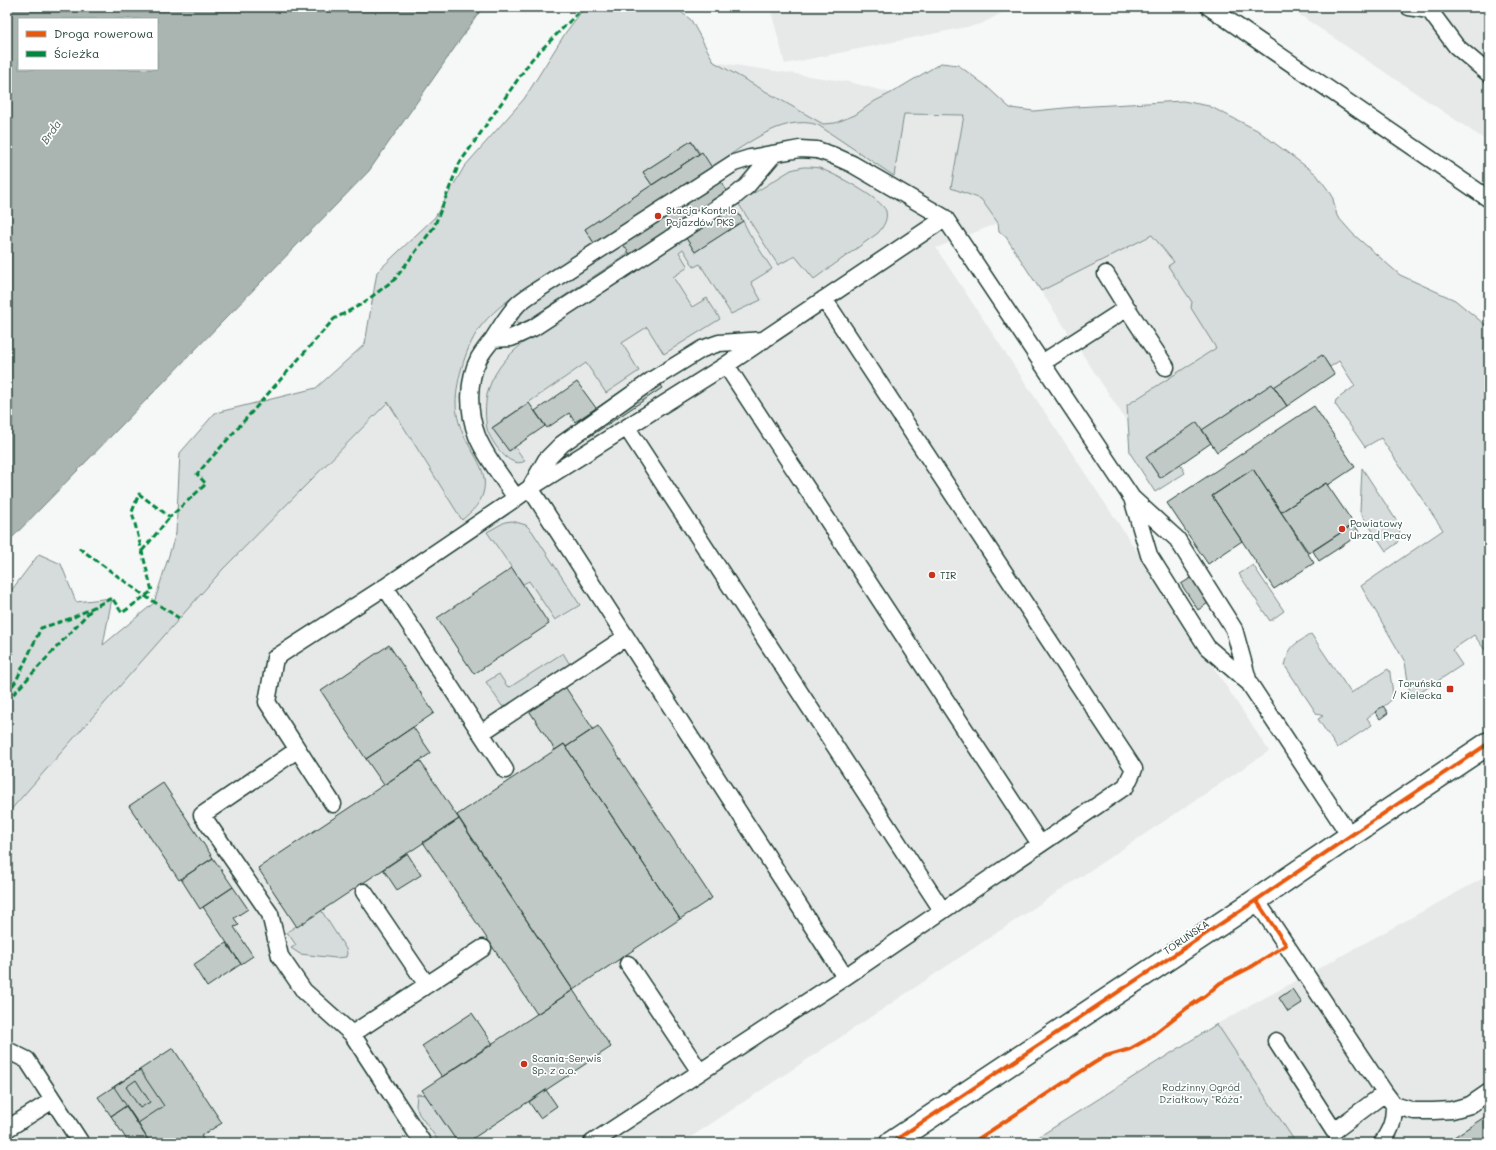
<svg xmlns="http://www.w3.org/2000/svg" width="1496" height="1150" font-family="Mali,sans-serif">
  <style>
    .built { fill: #e6e9e8 }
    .green { fill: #d6dcdb; stroke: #7a8c88 }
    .water { fill: #aab5b1; stroke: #72857f; fill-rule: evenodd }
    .building { fill: #c0c9c6; stroke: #1f3d34 }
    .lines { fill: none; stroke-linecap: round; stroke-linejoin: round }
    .service-casing { stroke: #1f3d34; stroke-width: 19 }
    .tertiary-casing { stroke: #1f3d34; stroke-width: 25 }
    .service { stroke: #fff; stroke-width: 16 }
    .tertiary { stroke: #fff; stroke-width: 22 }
    .quiet { stroke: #00873e; stroke-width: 3; stroke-dasharray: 6 3; stroke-linecap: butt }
    .cycleway-casing { stroke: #fff; stroke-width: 6 }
    .cycleway { stroke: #e8590c; stroke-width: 4 }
    .poi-dot { fill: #c8321e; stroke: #fff; stroke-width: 1.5 }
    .labels { text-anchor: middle; stroke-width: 3.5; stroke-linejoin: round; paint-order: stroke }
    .poi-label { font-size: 10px; fill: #1f3d34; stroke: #fff; text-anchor: start }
    .street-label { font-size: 10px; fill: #1f3d34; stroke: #fff }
    .park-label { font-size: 10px; fill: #445d55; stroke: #fff }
    .water-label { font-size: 11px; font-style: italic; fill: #49615a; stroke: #fff }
  </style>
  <rect width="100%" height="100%" fill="#f6f7f7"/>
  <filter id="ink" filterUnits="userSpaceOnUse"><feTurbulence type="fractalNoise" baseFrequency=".025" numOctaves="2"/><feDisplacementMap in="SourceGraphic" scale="8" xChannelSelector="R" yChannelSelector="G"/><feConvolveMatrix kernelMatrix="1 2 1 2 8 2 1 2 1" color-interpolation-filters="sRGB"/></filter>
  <g filter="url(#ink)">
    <path class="built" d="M770,7h243l-32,17 -196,40z
      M1288,7h201v135l-5,-3z
      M714,62l135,20 42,11 13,21 60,1 -13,73 30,11 17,24 -62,25 333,503 -587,392h-675v-329l216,-245 165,-168z
      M1158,231l121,127 -136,88 -102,-155z
      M1489,875v268h-193l-79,-119z"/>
    <path class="green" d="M585,7h90l16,13 23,42 109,62 12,-1 20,-8 20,-14 16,-8 50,-30 17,2 27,20 25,23 24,3 41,-4 108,-6 26,5 48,24 59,44 16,21 5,21 16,18 47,41 55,25 34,28v319l-4,3 -11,-15 -22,15 10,15 -50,33 -2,-4 -5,-32 -44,-76 82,-56 -62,-92 -16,9 -30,-43 1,-4 19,-14 -16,-25 -9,6 -8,-11 -48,31 -2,-3 -70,46 -5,-7 -51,33 13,21 21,-13 5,9 -30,19 -25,-39 -3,-48 89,-57 -25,-40 1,-6 -24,-36 6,-4 -22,-27 -111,56 -35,-54 -7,-6 -1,-8 -17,-24 -30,-11 13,-73 -60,-1 -10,62 -76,-51c-36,-12 -78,24 -107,43l-20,-27 -48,31 9,13 -67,44 9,14c-19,13 -37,25 -56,37 -21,14 -41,26 -57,46 -14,18 -25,54 -25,77 0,12 4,25 9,35 8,16 22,32 19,51 -2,14 -12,22 -22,31l-74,-118 -165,167 -216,245v-218l32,-42 22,10 15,38 36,-4 -9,47 51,-42 22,-70 4,-80 35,-40 101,-25 49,-44 12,-72 58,-55 29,-50 60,-68 42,-67z
      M803,167c5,0 11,0 16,1 14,5 62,30 67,43 2,9 -3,16 -8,22l-64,46 -19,-23 -17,9 -40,-62 53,-33z
      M743,221l6,12 23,36 -21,13 10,18 -30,14 -31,-50 -6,3 -11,-18 -4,3 9,15 -15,10 19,30 15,-9 13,21 -56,35 -17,-27 -25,16 17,28 -33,22 -20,-30 -93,64 16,24 6,-4 10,14c-15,9 -34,-19 -38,-32 -2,-11 -2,-23 0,-34 5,-22 19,-38 36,-52l110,-72 51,-36 11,17z
      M621,241l8,12 -101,67 -8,4h-3v-4l10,-13z
      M1362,468l38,58 -1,13 -3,5 -10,7 -26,-39z
      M512,521l14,4 6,6 48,74 -25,15 -26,-39 -6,3 -36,-52 18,-10z
      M1253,565l31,46 -14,10 -31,-47z
      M1311,634l40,59 37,-24 2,3c0,7 4,18 2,26 -2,6 -19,15 -25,20l5,7 -35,23 -19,-29 5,-3 -6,-2 -32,-48c5,-22 8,-20 26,-32z
      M563,653l9,15 -64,39 -6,-1 -16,-24 13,-8 8,12 3,1z
      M321,910l25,39 1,4 -1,4 -10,1 -36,-4 -9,-6 5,-3 -9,-13z
      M1217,1024l79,119h-267z
      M417,1094l9,1 32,48h-18l-21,-29 -3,-8z"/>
    <path class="water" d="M7,7h476l-114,164 -362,372zM19,19h138v50h-138z"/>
    <path class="building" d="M691,141l8,13 -47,31 -9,-13z
      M702,152l32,50 -97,63 -16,-24 -20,13 -16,-25z
      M732,203l11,18 -48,31 -11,-17z
      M1322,355l12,19 -47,32 -13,-19z
      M650,371l12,17 -73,49 -11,-16z
      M577,382l19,26 -21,14 -6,-9 -22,15 -12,-17z
      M1272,384l15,22 -70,46 -15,-22z
      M529,403l16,23 -36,25 -17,-23z
      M1314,406l41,61 -27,18 -2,-2 -45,29 -28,-43 -41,27 30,45 -34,23 -41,-61z
      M1197,422l14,21 -51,35 -14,-21z
      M1253,469l61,94 -40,26 -62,-93z
      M1326,483l28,41 -45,29 -28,-41z
      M1354,524l6,10 -41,27 -6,-10z
      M512,568l37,56 -75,50 -37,-56z
      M1194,576l17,25 -13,9 -17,-26z
      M389,645l45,68 -68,46 -45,-68z
      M562,682l31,47 -27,18 -2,-3 -9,6 -29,-44z
      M1383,706l5,7 -8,6 -5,-7z
      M598,726l114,172 -32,21 -114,-172z
      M413,727l18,26 -47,32 -18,-26z
      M564,744l116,175 -107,71 -116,-175z
      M420,761l39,58 -162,108 -39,-59z
      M163,783l50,75 -34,22 -50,-74z
      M459,819l114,171 -36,24 -114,-172z
      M407,853l14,22 -24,15 -14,-21z
      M213,858l20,29 -33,22 -19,-30z
      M233,887l15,22 -14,9 5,7 -5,2 19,29 -12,8 -38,-57z
      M226,943l15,21 -34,23 -14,-22z
      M1292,989l10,14 -14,9 -9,-14z
      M573,990l38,57 -145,96h-8l-36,-53z
      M472,1013l21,31 -51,33 -20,-31z
      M173,1048l49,75 -21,13 5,7h-56l-24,-37 -15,10 -13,-19z
      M140,1070l24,36 -26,17 -24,-36z
      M136,1080l14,22 -10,6 -14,-21z
      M546,1090l11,16 -17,12 -11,-16z
      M126,1106l12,17 12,20h-21l-18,-27z
      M1489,1114v29h-44z"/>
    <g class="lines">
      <defs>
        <path id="service" d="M1209,7l280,192
          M1409,7l20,3
          M1427,7l29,39 33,28
          M1127,308l39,59
          M493,339l18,-1 22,-10 202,-132 12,-10 27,-32
          M764,340l-45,3 -17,6 -47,29 -93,66 -16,16 -16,28 -14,10c-13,-20 -30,-40 -39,-62 -9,-24 -10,-55 2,-78 4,-7 9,-13 14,-19 8,-12 15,-25 25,-35 9,-8 20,-14 30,-21l186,-120 16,-5 33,-6 17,-3 17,1 15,5 20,9 93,54
          M1042,363l85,-55 -21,-34
          M726,365l314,479
          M627,428l315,482
          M1132,498l17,57 58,92 42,36 101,153
          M481,733l145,-96
          M297,750l-95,65 68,99 10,42 24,35 48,43 131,-86
          M505,770l-120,-183 131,-89
          M333,804l-66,-102 8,-44 110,-71
          M364,892l63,93
          M1256,900l129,193 9,12 20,6h19l19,-1 18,-5 19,-13
          M628,964l72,108
          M845,977l-315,-489 196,-123 219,-147 187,280 45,41 57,90 15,54
          M352,1034l71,109
          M1276,1041l58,90 51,-38
          M7,1050l20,10 54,83
          M7,1129l46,-29
          M592,1143l253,-166 281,-191 8,-17 -310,-470
          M1382,1143c9,-14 12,-21 12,-38"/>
        <path id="tertiary" d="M891,1143l358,-238 101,-69 139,-93"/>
      </defs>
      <use href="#service" class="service-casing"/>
      <use href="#tertiary" class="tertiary-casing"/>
      <use href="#service" class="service"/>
      <use href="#tertiary" class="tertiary"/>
      <path class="quiet" d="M79,548l66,48 34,22
        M142,551l28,-34
        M7,693l9,-12 25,-53 31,-10 40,-20 10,15 30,-22 -20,-79 7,-18 31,23 36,-33 -9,-10 137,-155 28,-15 33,-25 39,-52 25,-63 73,-105 52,-52
        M7,701l84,-91"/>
      <defs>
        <path id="cycleway" d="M891,1143l358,-238 101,-69 139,-93
          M972,1143l122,-80 12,-7 24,-7 16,-9 41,-32 18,-12 15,-13 31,-16 35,-22 -30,-45"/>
      </defs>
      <use href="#cycleway" class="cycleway-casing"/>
      <use href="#cycleway" class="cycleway"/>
    </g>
  </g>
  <g class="poi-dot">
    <circle cx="658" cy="216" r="4"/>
    <circle cx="1342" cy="529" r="4"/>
    <circle cx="932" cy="575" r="4"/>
    <rect x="1446" y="685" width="8" height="8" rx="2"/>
    <circle cx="524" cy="1064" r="4"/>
  </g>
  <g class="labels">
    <g class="poi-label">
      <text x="666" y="214">Stacja Kontrlo<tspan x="666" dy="12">Pojazdów PKS</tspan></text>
      <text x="1350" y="527">Powiatowy<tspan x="1350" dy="12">Urząd Pracy</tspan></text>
      <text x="940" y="579">TIR</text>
      <text x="1442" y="687" text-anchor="end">Toruńska<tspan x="1442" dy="12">/ Kielecka</tspan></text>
      <text x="532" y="1062">Scania-Serwis<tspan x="532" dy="12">Sp. z o.o.</tspan></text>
    </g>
    <g class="street-label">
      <text transform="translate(1186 937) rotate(-34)" y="4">TORUŃSKA</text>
    </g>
    <g class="park-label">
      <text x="1201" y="1091">Rodzinny Ogród<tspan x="1201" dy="12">Działkowy "Róża"</tspan></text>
    </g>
    <g class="water-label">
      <text transform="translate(51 132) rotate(-55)" y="4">Brda</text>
    </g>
  </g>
  <rect width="1496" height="1150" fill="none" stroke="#fff" stroke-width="24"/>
  <rect x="12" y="12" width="1472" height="1126" fill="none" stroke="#1f3d34" stroke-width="1.5" filter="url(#ink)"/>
  <rect x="18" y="18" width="140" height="52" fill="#ffffff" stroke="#a5b1ae"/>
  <rect x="26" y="31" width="20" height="6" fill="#e8590c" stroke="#a5b1ae"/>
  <text x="54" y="38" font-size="12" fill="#1f3d34">Droga rowerowa</text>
  <rect x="26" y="51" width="20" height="6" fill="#00873e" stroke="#a5b1ae"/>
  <text x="54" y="58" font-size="12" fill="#1f3d34">Ścieżka</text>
</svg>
